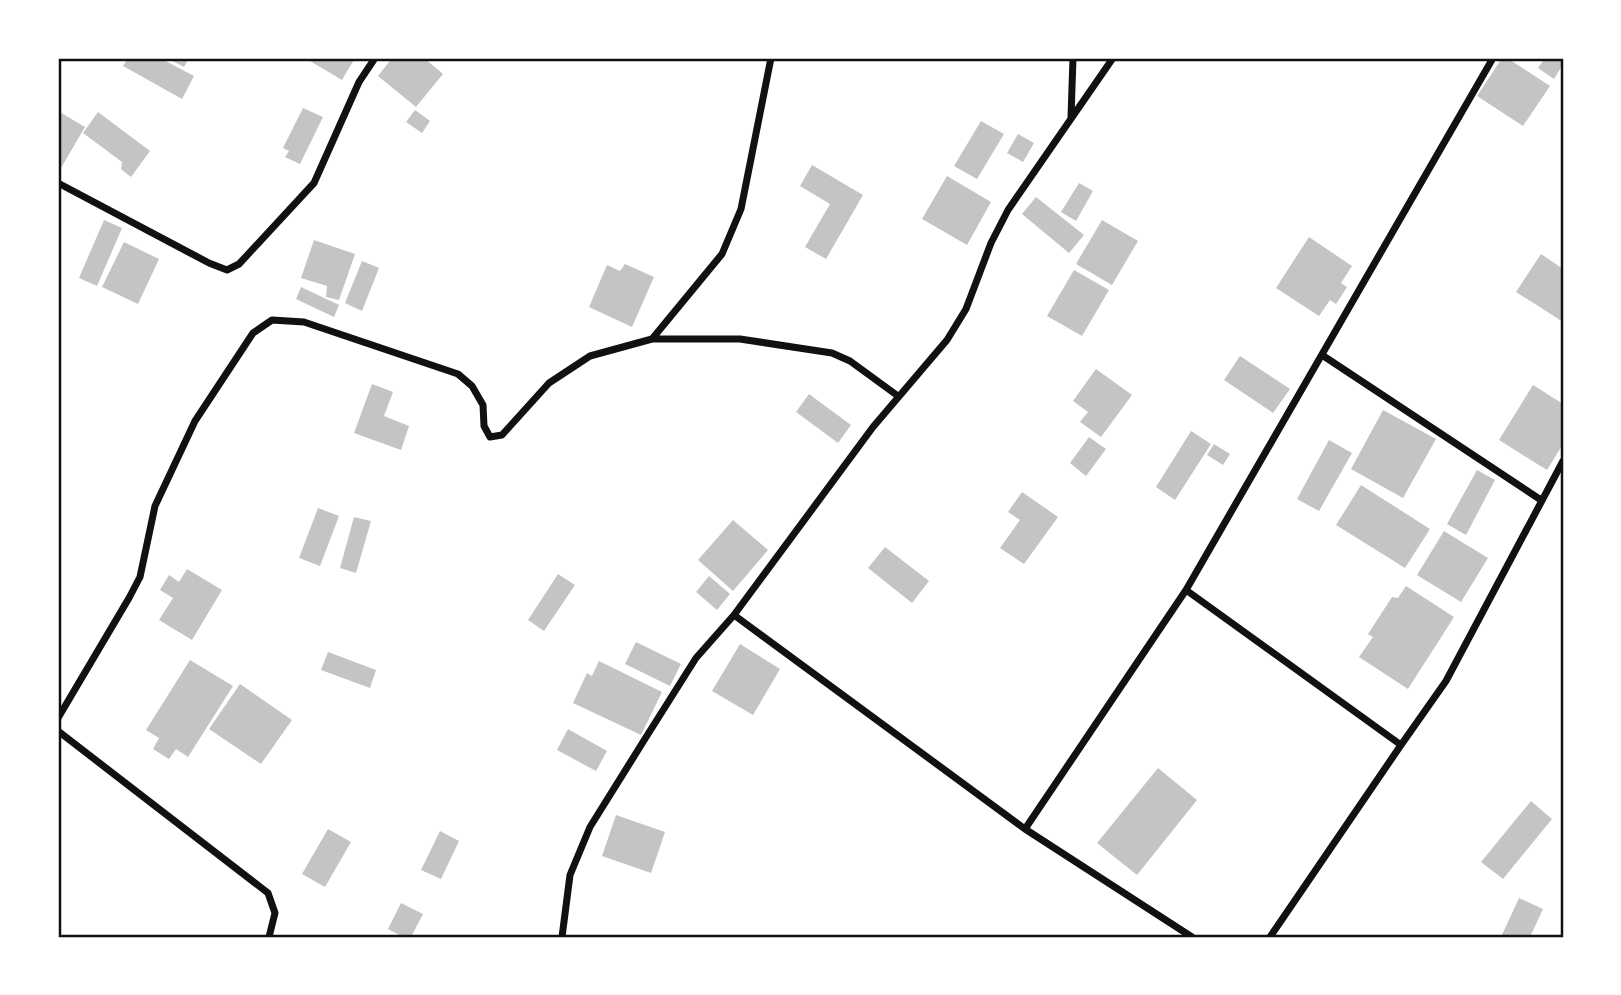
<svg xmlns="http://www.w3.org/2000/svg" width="1621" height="995" font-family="'PT Serif',serif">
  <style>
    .building { fill: #c4c4c4 }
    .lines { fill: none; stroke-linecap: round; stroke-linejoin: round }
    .minor { stroke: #111; stroke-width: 7 }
    .neatline { fill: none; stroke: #111; stroke-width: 2.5 }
  </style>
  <rect width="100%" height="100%" fill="#fff"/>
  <path class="building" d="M128,58h32l34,18 -12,23 -59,-33z
    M167,58h22l-5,9z
    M305,58h50l-13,22z
    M392,58h32l19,16 -27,33 -38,-31z
    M1502,58h5l43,28 -27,40 -46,-30z
    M1545,58h18v6l-9,15 -16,-11z
    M303,108l20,9 -23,47 -15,-7 4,-6 -6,-3z
    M415,110l15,11 -8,12 -16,-11z
    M58,111l27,16 -24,41 -3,-2z
    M98,112l52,39 -19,26 -10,-8 1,-7 -39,-29z
    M981,121l23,13 -27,45 -23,-13z
    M1018,134l16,9 -11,19 -16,-9z
    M812,165l51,30 -37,64 -21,-12 25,-43 -30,-18z
    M947,176l44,26 -24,43 -45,-26z
    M1079,183l14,8 -17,30 -15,-9z
    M1036,197l48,38 -15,18 -47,-39z
    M104,220l18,8 -25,58 -18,-8z
    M1102,220l36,21 -26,44 -36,-21z
    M1309,237l43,29 -11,17 6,4 -11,17 -6,-4 -11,16 -43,-28z
    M314,240l41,14 -16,46 -13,-3 1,-11 -26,-8z
    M124,242l35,17 -21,45 -36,-17z
    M1541,254l22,15v53l-47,-30z
    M362,261l17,7 -17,43 -17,-8z
    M625,264l29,13 -22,50 -43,-20 18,-42 13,6z
    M1074,270l35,20 -27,46 -35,-20z
    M301,287l38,18 -5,12 -38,-18z
    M1240,356l50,33 -17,24 -49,-33z
    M1096,369l36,26 -31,42 -21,-15 8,-10 -15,-11z
    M372,384l21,8 -9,24 25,10 -8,24 -47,-17z
    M1533,385l30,19v40l-16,26 -48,-30z
    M809,394l42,31 -13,18 -42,-31z
    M1383,410l53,29 -33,59 -52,-29z
    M1191,431l20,13 -36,56 -19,-13z
    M1089,437l17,12 -20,27 -16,-13z
    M1329,440l23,13 -33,58 -22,-12z
    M1214,444l16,10 -7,11 -16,-10z
    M1477,470l18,10 -29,55 -19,-11z
    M1361,485l69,44 -25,39 -69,-43z
    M1022,492l36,25 -34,47 -24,-16 20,-28 -12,-8z
    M318,508l21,8 -19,50 -21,-8z
    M354,517l17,4 -15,52 -16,-5z
    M733,520l35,30 -35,41 -35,-31z
    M1444,531l44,27 -27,44 -44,-27z
    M885,547l44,34 -17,22 -44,-35z
    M187,569l35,21 -30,50 -33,-20 14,-22 -13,-8 9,-15 10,7z
    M558,574l17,11 -31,46 -16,-11z
    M709,576l21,18 -13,16 -21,-18z
    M1406,586l48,31 -46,72 -49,-32 14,-20 -5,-3 24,-37 6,1z
    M636,642l45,22 -11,22 -45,-22z
    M740,644l40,25 -27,46 -41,-24z
    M328,652l48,18 -6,18 -49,-18z
    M190,660l43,26 -45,71 -12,-8 -7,10 -16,-10 6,-11 -13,-8z
    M599,661l63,31 -21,43 -68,-32 14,-30 5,3z
    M240,684l52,36 -31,44 -52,-35z
    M568,729l39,22 -11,20 -39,-21z
    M1158,768l39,32 -60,75 -40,-32z
    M1531,801l21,18 -49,60 -22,-17z
    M616,815l49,17 -14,41 -49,-17z
    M328,829l23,13 -26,45 -23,-13z
    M440,831l19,10 -18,38 -20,-9z
    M1519,898l24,11 -13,28h-29z
    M401,903l22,11 -12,23h-8l-15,-8z"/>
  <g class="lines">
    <path class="minor" d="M1071,117l2,-59
      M58,183l151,80 18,7 12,-6 75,-81 45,-101 16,-24
      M652,339l70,-85 19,-45 30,-151
      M1322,355l219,145
      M1186,590l215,155
      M734,615l291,214 167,108
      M58,718l71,-120 11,-21 15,-71 40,-85 58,-88 19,-13 32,2 154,52 14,12 11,19 1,21 6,11 12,-2 47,-52 41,-27 62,-17h88l92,14 18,8 48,35
      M58,731l210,162 7,20 -6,24
      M1025,829l161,-239 307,-532
      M562,937l8,-62 20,-48 53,-85 53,-84 38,-43 139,-188 74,-87 19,-31 25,-66 17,-33 105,-152
      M1270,937l131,-192 45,-64 117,-220"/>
  </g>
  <rect width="1621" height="995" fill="none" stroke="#ffffff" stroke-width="119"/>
  <rect x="60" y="60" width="1502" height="876" class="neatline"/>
</svg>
